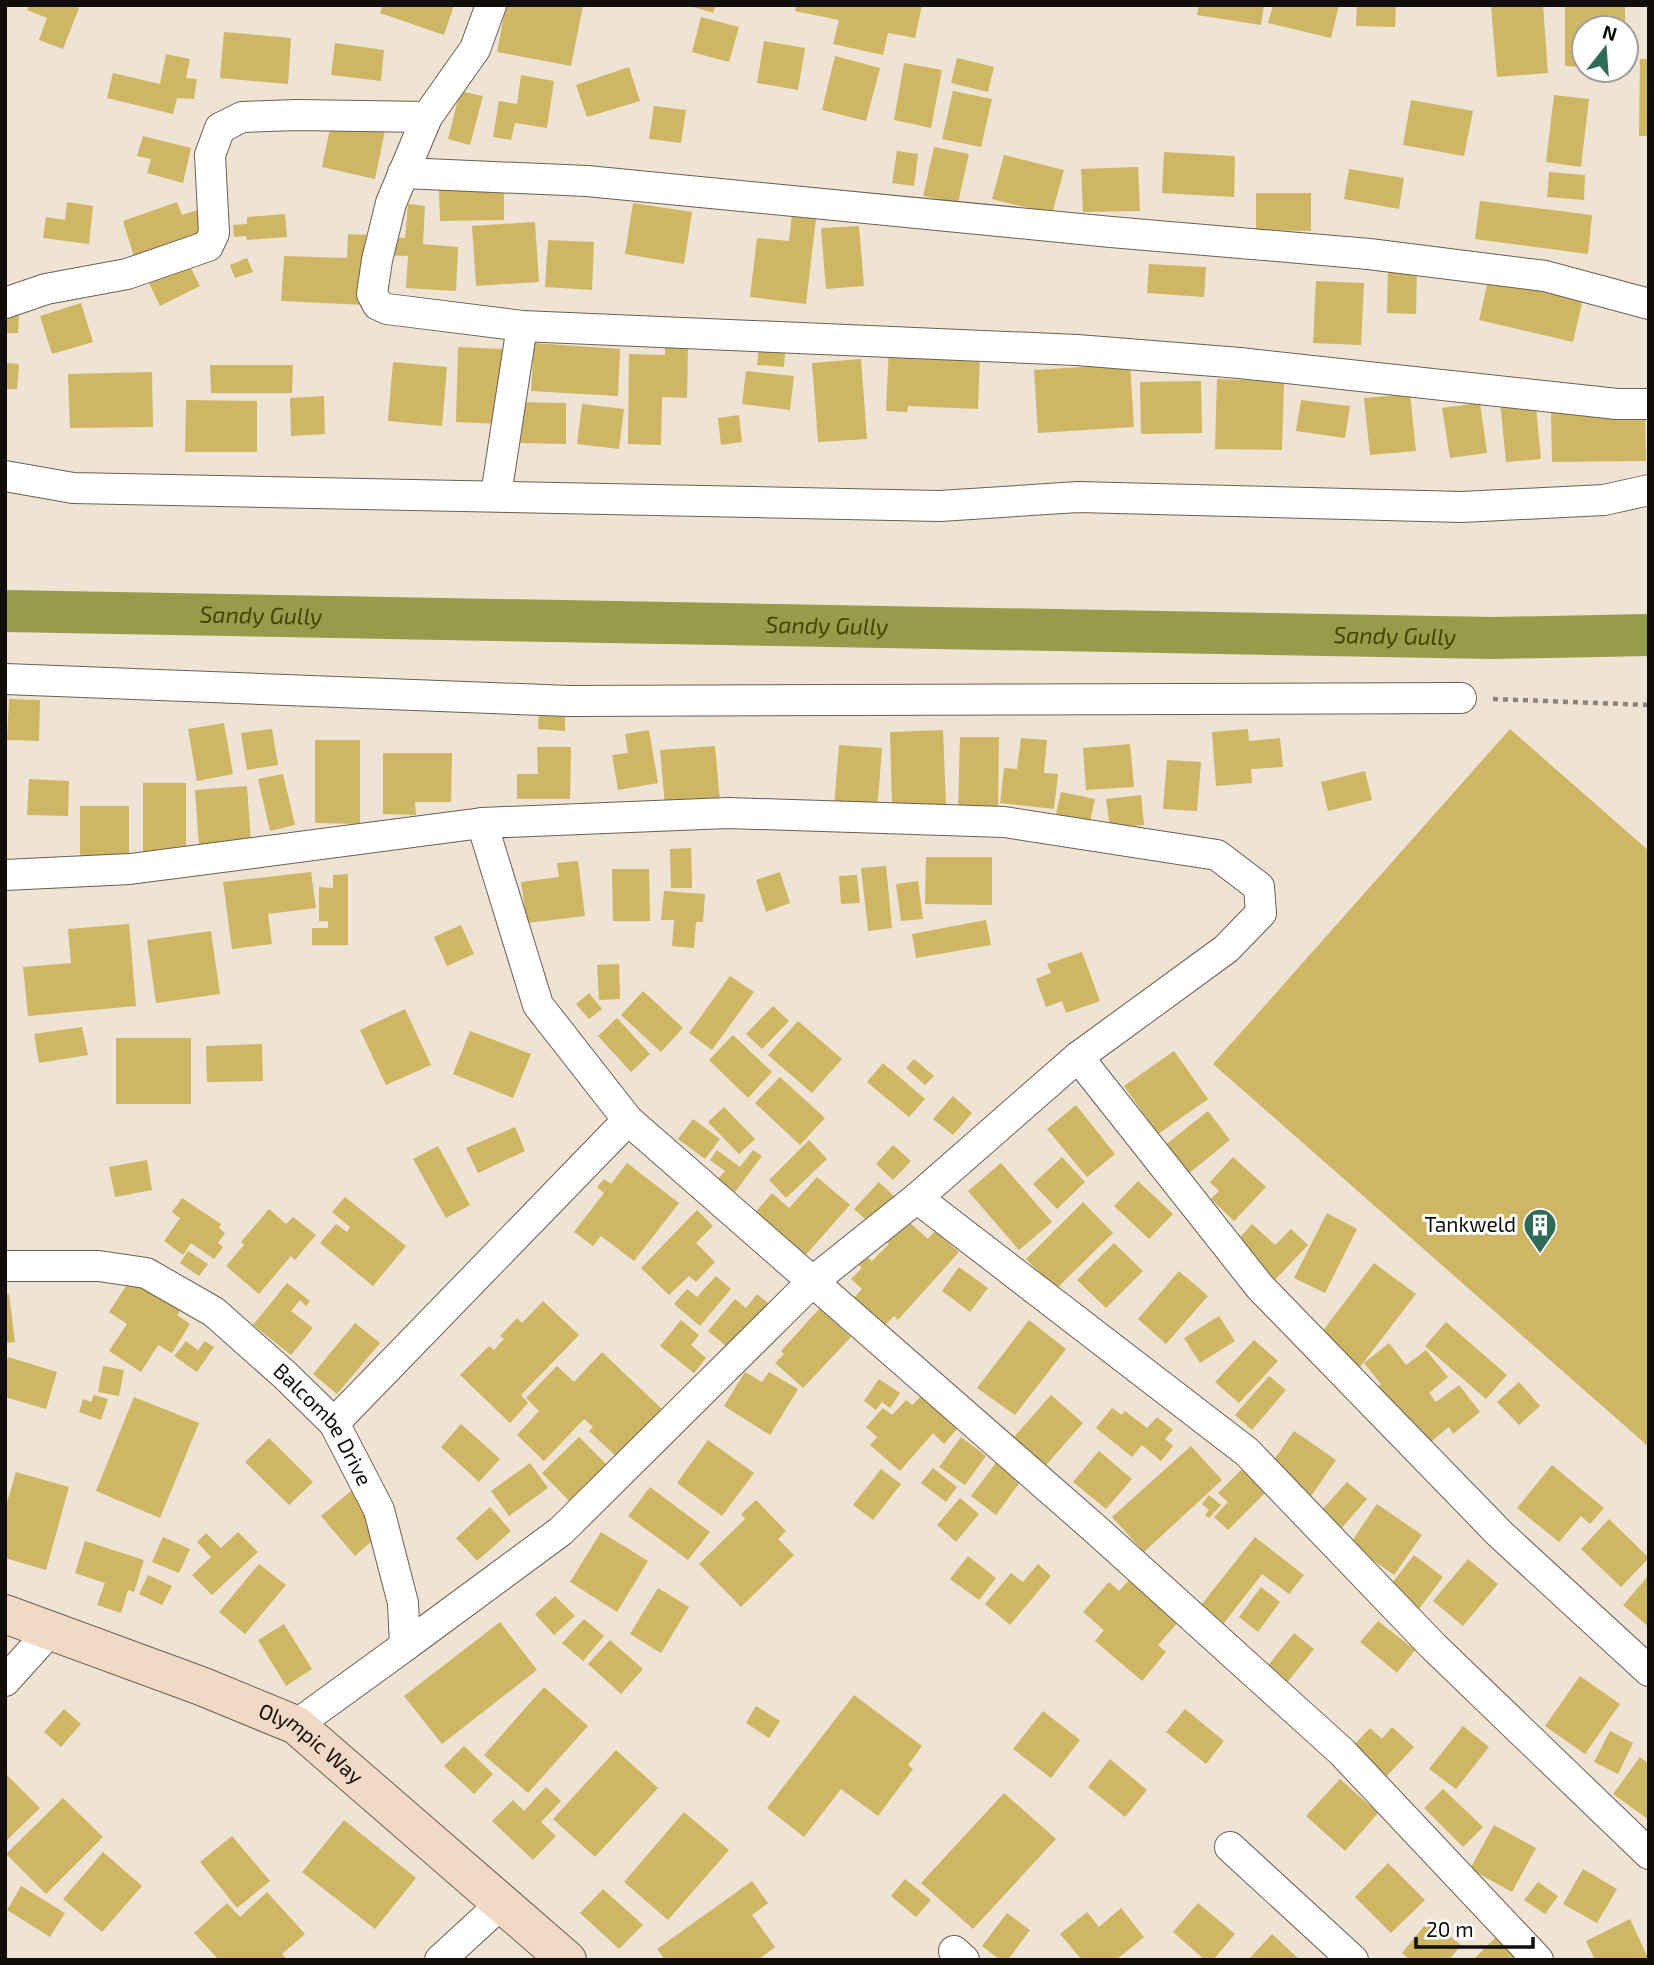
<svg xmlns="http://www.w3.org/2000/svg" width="1654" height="1965" font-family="'Exo 2',sans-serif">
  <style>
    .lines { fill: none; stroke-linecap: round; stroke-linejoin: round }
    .canal { stroke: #979c4a; stroke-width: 42 }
    .building { fill: #ceb664 }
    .street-casing { stroke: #6a6052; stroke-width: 32 }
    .secondary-casing { stroke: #6a6052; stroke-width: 40 }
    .path { stroke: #8b8379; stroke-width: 4.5; stroke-dasharray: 5 5; stroke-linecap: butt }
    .street { stroke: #fff; stroke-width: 30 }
    .secondary { stroke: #f2d9c6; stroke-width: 38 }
    .labels { text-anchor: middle; stroke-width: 6; stroke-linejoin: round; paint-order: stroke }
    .poi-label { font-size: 21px; fill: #110e09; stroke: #fff; text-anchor: end }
    .street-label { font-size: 21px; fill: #110e09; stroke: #fff }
    .water-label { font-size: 23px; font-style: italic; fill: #424502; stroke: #fff }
  </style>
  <rect width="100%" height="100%" fill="#efe3d4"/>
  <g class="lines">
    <path class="canal" id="s1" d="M5,611l1488,27 156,-3"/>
  </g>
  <path class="building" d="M29,5h44l6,3 -16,41 -24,-9 8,-22 -20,-8z
    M383,5h71l-10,30 -64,-22z
    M506,5l77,1 -12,60 -74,-14z
    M687,5h29l-3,8z
    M796,5h126l-7,33 -27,-5 -5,22 -50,-11 6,-24 -44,-9z
    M1199,5h65l-3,20 -64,-10z
    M1273,5h66l-8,33 -63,-15z
    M1357,5h39l-1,22 -39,-1z
    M1491,5h52l5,68 -51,4z
    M1565,5h60v23h-41v39l-19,-1z
    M701,17l38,10 -10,35 -37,-10z
    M224,32l67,6 -3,46 -68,-6z
    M764,41l41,7 -7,42 -41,-7z
    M335,43l49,7 -3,31 -50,-6z
    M166,54l24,5 -4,19 11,1 -3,20 -17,-1 -4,16 -66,-16 6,-25 47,11z
    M835,56l45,12 -14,53 -44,-11z
    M957,58l37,9 -6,25 -37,-9z
    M1640,59h9v77h-10z
    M904,63l38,7 -11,58 -37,-8z
    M629,67l11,34 -53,16 -11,-32z
    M521,75l33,6 -7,47 -32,-5 -4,17 -18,-3 6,-36 18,3z
    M460,91l23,5 -13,49 -22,-6z
    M953,91l39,8 -11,48 -39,-8z
    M1554,95l35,4 -8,68 -35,-5z
    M1411,100l62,11 -9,45 -61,-11z
    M654,106l32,4 -5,33 -32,-4z
    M332,119l53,11 -10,49 -53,-12z
    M143,136l48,12 -8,35 -36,-10 4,-14 -14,-3z
    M934,147l35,7 -11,49 -35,-7z
    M897,151l21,3 -4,32 -22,-3z
    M1164,152l71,4 -1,41 -72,-4z
    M1004,155l60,15 -12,44 -60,-15z
    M1138,167l2,44 -57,1 -2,-43z
    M1349,169l55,9 -5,31 -55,-10z
    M1549,172l36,3 -1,25 -37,-3z
    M504,189v31l-64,1 -1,-31z
    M1256,193h55v38l-55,-1z
    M1480,201l112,14 -4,39 -113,-15z
    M67,202l26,4 -4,38 -46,-6 3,-21 19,3z
    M177,202l5,13 18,-6 9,25 -74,26 -12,-39z
    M633,203l59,9 -8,52 -59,-10z
    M408,204l17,2 -2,38 35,3 -2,44 -50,-3 2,-32 -24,-1 2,-18 19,1z
    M285,214l2,23 -40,3 -1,-4 -12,1 -1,-12 14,-1v-7z
    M792,215l24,3 -10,86 -56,-7 7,-59 32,3z
    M535,222l4,60 -63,4 -4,-60z
    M859,226l5,60 -38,3 -5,-61z
    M348,234l20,1 -3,70 -84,-4 3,-45 63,2z
    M548,240l46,2 -2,48 -47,-3z
    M247,258l6,14 -18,6 -5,-13z
    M188,262l12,24 -40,20 -12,-25z
    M1149,264l57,3 -2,30 -57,-4z
    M1388,269l29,1 -1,44 -29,-1z
    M1490,272l94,22 -11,48 -94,-22z
    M1316,281l48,2 -3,62 -48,-2z
    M81,303l12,39 -41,12 -12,-38z
    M5,314l14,1 -1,18h-13z
    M760,338l26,3 -2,26 -27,-2z
    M534,343l86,6 -2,47 -87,-5z
    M889,345l91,9 -2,55 -70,-3 -1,6 -21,-1z
    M458,347l45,2 -3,75 -44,-2z
    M665,348h23l-1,50 -25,-1 -1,48 -33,-1 1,-90 36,1z
    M861,359l6,80 -49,3 -6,-79z
    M393,362l54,5 -5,59 -54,-5z
    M5,363l14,1 -2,25h-12z
    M1130,364l4,63 -96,6 -4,-63z
    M210,365h83l-1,28h-81z
    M746,371l48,5 -4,34 -48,-6z
    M152,372l1,55 -83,1 -2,-54z
    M1217,379l67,2 -2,69 -67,-1z
    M1201,381l1,52 -61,1 -1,-52z
    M1410,394l6,57 -46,4 -6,-57z
    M324,396l1,38 -34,2 -1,-38z
    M1535,398l6,61 -35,3 -6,-61z
    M186,400l71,1v51h-72z
    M1301,400l49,6 -5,32 -49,-7z
    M519,402l47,1v41l-47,-1z
    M1480,403l7,50 -37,5 -8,-50z
    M582,404l42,5 -5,40 -42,-5z
    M1645,411l1,50 -94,1 -1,-49z
    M739,415l3,27 -21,3 -3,-27z
    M9,699l31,1 -1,41 -32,-1z
    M539,710l26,1v20l-27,-2z
    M224,723l9,51 -36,7 -9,-52z
    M272,729l6,36 -31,5 -6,-37z
    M1248,729l1,12 31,-3 3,29 -32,2 1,14 -36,3 -4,-54z
    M1510,729l139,122v596l-436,-383z
    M649,730l9,53 -40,7 -6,-35 16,-2 -3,-19z
    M943,730l3,75 -54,2 -2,-75z
    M960,737h39l-1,74h-40z
    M1021,738l26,2 -3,33 14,1 -4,35 -54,-6 4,-35 13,1z
    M315,740h45v84l-45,-1z
    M1130,744l4,43 -48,3 -3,-42z
    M839,745l43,3 -5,64 -43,-3z
    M715,746l5,55 -55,5 -5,-56z
    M537,747h34l-1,52h-53v-25h21z
    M383,753h69l-1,49h-36l1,13 -33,-1z
    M1167,760l34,2 -4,49 -34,-2z
    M1365,771l7,29 -44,11 -7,-29z
    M283,774l12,51 -25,6 -12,-52z
    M29,779l40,2 -1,35 -41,-1z
    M143,783h43v71l-43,-1z
    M247,786l4,56 -52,3 -4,-55z
    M1061,792l34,7 -5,23 -34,-8z
    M1141,795l3,30 -34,3 -4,-29z
    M80,806h49v58h-49z
    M691,848l1,40h-21l-1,-39z
    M926,857h66v48l-67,-1z
    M578,861l7,55 -58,7 -6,-41 38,-5 -2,-14z
    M886,866l6,62 -24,3 -7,-63z
    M612,869h37l1,52h-37z
    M311,872l5,36 -48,6 4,30 -40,5 -9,-67z
    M780,872l10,31 -24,9 -10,-32z
    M348,874v71h-36v-17h16v-7h-9v-34l14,1v-13z
    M857,875l3,28 -19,1 -2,-28z
    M918,881l5,38 -22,2 -5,-37z
    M664,891l41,3 -2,28h-7l-2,26 -22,-2 2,-26h-13z
    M986,920l5,25 -75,13 -4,-24z
    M129,924l7,82 -108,10 -5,-49 48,-4 -3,-34z
    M461,925l13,29 -27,12 -13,-29z
    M211,931l9,63 -64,9 -9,-63z
    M1082,952l18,49 -34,12 -4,-12 -16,6 -10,-28 15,-6 -4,-9z
    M619,964l1,35 -21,1 -2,-35z
    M730,976l24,16 -42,58 -23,-17z
    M643,991l40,37 -22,24 -40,-37z
    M589,993l13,16 -13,10 -13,-15z
    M773,1006l16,15 -27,28 -16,-15z
    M405,1009l26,56 -45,20 -26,-55z
    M617,1018l33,36 -19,18 -33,-36z
    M798,1021l44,38 -30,34 -44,-38z
    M82,1027l6,28 -49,8 -5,-29z
    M470,1031l61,23 -18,44 -60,-24z
    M733,1035l39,37 -24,26 -39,-38z
    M116,1038h75v66h-75z
    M262,1044l1,37 -56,1 -1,-36z
    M1174,1051l34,48 -50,35 -34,-48z
    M914,1059l20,17 -9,9 -19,-17z
    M883,1063l42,36 -16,18 -42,-35z
    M780,1077l45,41 -25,27 -45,-42z
    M953,1096l19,17 -19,22 -20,-16z
    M1076,1105l39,49 -28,23 -40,-48z
    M724,1107l31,32 -16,15 -31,-32z
    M1208,1111l22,29 -43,35 -23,-29z
    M693,1119l27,20 -15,20 -27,-20z
    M515,1127l10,24 -47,22 -12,-25z
    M809,1140l18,19 -41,39 -17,-18z
    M893,1145l18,16 -18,19 -17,-16z
    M438,1146l32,59 -24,13 -33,-59z
    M717,1150l23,17 13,-17 9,6 -27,36 -17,-13 7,-8 -15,-11z
    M1062,1157l23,25 -28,27 -24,-25z
    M1233,1157l33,30 -32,34 -23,-22 8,-8 -9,-9z
    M147,1160l5,30 -37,7 -6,-30z
    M627,1163l52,40 -45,58 -33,-25 -8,10 -19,-14 30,-39 -7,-6 7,-8 7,5z
    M1001,1163l51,59 -33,28 -51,-59z
    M817,1177l33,28 -47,53 -49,-44 18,-21 17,15z
    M1138,1181l35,33 -24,25 -35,-33z
    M879,1182l18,17 -25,26 -18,-16z
    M345,1197l61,49 -33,40 -53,-43 16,-19 11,8 3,-5 -18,-15z
    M182,1198l39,26 -2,4 6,5 -7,10 5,4 -9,12 -23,-16 -8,12 -19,-14 16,-23 -8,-6z
    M1083,1202l30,31 -57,56 -30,-30z
    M269,1209l17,15 7,-7 23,18 -21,25 -4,-4 -32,38 -33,-28 18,-21 -3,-3z
    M697,1210l16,16 -17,17 19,19 -19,20 -7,-6 -20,19 -28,-27z
    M1327,1213l30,16 -32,64 -31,-15z
    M909,1222l19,17 7,-8 24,21 -61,68 -4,-4 -13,13 -31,-27 12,-13 -11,-10 11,-11 -5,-4 8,-9 7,6 17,-17 -6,-5 14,-15 5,6z
    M1252,1224l23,21 16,-16 17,16 -34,36 -40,-37z
    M1114,1243l29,28 -37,37 -29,-28z
    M188,1251l20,13 -9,12 -19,-13z
    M1374,1263l42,31 -56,73 -41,-31z
    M959,1267l29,21 -18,24 -28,-21z
    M1179,1271l29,25 -42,48 -28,-25z
    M716,1276l15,13 -31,37 -26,-22 13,-15 10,8z
    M132,1277l49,32 -4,6 13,9 -18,29 -14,-8 -17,27 -32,-21 18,-27 -18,-12z
    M287,1283l23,18 -4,5 -6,-6 -9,11 22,17 -22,27 -38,-30z
    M5,1294h4l6,48 -10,1z
    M757,1294l13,11 -39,45 -23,-19 27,-32 11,9z
    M543,1301l36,34 -58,60 7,8 -18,20 -50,-48 29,-29 5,4 10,-11 -4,-3 17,-18 5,5z
    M820,1308l31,29 -48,51 -28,-25 9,-9 -3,-3z
    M1219,1316l16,25 -35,22 -16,-25z
    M681,1320l18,15 -8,10 15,13 -12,15 -34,-27z
    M1029,1320l37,29 -51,66 -38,-27z
    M1446,1322l61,53 -21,24 -61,-53z
    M355,1323l25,20 -43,51 -24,-20z
    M1254,1340l24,21 -39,42 -24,-21z
    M186,1341l12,9 7,-9 9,6 -17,25 -23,-16z
    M1389,1343l17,22 20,-15 22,27 -19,16 7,9 23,-17 21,27 -27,22 -4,-7 -21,17 -25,-32 -10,8 -22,-28 10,-8 -17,-21z
    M602,1352l63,60 -45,48 -31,-29 4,-4 -9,-8 -40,42 -27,-26 22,-24 -13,-13 31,-32 17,16z
    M8,1357l49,15 -11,37 -41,-12v-33z
    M103,1366l21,4 -5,26 -21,-4z
    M745,1372l17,10 7,-10 29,17 -28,46 -46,-29z
    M1269,1376l17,14 -34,40 -17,-15z
    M879,1379l21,14 -10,15 -8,-6 -6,8 -12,-9z
    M1519,1382l21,24 -21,19 -22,-23z
    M923,1394l40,28 -19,22 -11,-11 -33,38 -30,-26 7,-8 -11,-10 17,-19 9,7 14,-15 6,5z
    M94,1395l14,4 -7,21 -22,-8 4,-13 8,3z
    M1051,1395l32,28 -37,42 -32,-28z
    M134,1397l65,26 -39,95 -64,-27z
    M1112,1408l10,7 3,-4 22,17 10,-11 16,13 -8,9 8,7 -12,15 -19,-16 -10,12 -36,-29z
    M461,1424l39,35 -21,23 -38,-35z
    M1294,1431l42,29 -25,36 -42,-29z
    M579,1437l34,34 -37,37 -34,-35z
    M961,1437l25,19 -21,29 -26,-18z
    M269,1438l44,44 -24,23 -44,-43z
    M708,1440l46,33 -32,43 -45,-33z
    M1191,1446l31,34 -78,72 -32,-35z
    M1099,1451l33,28 -26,30 -33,-27z
    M998,1460l25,18 -27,37 -25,-19z
    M530,1463l18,25 -39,28 -18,-25z
    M1552,1465l52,43 -14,16 -9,-8 -22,26 -42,-34z
    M933,1468l24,19 -11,15 -25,-19z
    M881,1469l20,15 -28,36 -20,-15z
    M1242,1469l24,23 -38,38 -14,-13 14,-15 -10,-9z
    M16,1472l53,15 -23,83 -41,-12v-49z
    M1347,1482l20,17 -28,32 -20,-18z
    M357,1486l24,47 -26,23 -34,-40z
    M650,1487l60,45 -22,28 -60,-44z
    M1209,1495l12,10 -12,13 -4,-3 4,-5 -7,-6z
    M960,1498l19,16 -23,28 -19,-17z
    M756,1500l30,31 -8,8 16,16 -53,52 -42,-43 46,-45 -4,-5z
    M1377,1504l45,31 -28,40 -44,-31z
    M490,1507l21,24 -34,30 -21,-23z
    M1609,1519l40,39 -28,29 -40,-38z
    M238,1532l20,20 -46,43 -20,-20 19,-18 -14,-15 9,-9 15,15z
    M601,1532l47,29 -31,51 -47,-30z
    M163,1537l27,12 -11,24 -27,-11z
    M1255,1537l49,38 -15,19 -27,-20 -41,53 -23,-18z
    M85,1541l59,19 -10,32 -6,-2 -7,23 -24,-8 8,-22 -30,-10z
    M1414,1555l29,22 -24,32 -30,-22z
    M968,1556l28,22 -17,22 -29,-21z
    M1468,1559l30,25 -35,42 -30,-25z
    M259,1564l27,21 -41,49 -26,-22z
    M1038,1564l13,12 -41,49 -25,-21 26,-31 12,9z
    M148,1575l24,11 -10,19 -23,-11z
    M1649,1575v52l-26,-22z
    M1130,1579l49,42 -21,24 8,7 -24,29 -47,-40 9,-11 -21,-18 26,-30 10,9z
    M1261,1587l19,15 -22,30 -19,-15z
    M658,1588l31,19 -28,46 -31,-19z
    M555,1596l20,20 -21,19 -19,-21z
    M584,1619l20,17 -21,25 -21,-18z
    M1378,1621l37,29 -18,23 -37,-31z
    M500,1622l37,48 -95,74 -38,-48z
    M284,1624l28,45 -26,17 -28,-46z
    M1294,1633l20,16 -28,35 -20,-16z
    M610,1640l33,29 -22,25 -33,-30z
    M1580,1676l40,28 -35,50 -40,-28z
    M544,1687l44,39 -60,67 -44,-38z
    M854,1695l68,51 -14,19 5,4 -35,47 -37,-27 -37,48 -37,-29z
    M756,1706l24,15 -11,17 -23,-15z
    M64,1709l17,15 -20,23 -17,-15z
    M1185,1709l39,32 -18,23 -40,-32z
    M1043,1711l37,29 -29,38 -38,-29z
    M1463,1726l26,21 -33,42 -27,-20z
    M1392,1727l22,20 -30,32 -33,-31 19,-20 12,11z
    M1610,1731l23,12 -15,31 -24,-12z
    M464,1746l29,28 -19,20 -30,-28z
    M616,1750l42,38 -63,69 -42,-38z
    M1640,1757l9,7v56l-36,-26z
    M1110,1759l37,31 -22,27 -37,-30z
    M5,1773l35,35 -35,34z
    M1340,1779l38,34 -33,38 -39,-35z
    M546,1787l15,14 -20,21 15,14 -23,24 -41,-39 21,-21 11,11z
    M1443,1789l40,38 -20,20 -39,-39z
    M1004,1793l52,46 -83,90 -52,-46z
    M63,1798l40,39 -57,57 -40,-40z
    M684,1812l45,38 -61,70 -44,-38z
    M344,1820l72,58 -41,51 -73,-57z
    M1494,1825l42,23 -24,44 -42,-23z
    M232,1836l38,45 -33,27 -37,-46z
    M103,1852l39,34 -40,46 -39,-33z
    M1388,1863l37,37 -34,33 -36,-36z
    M1583,1869l34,20 -20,34 -34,-19z
    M905,1879l26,21 -15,17 -25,-21z
    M752,1881l16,22 -16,12 23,32 -17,13h-93l-8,-11z
    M1538,1882l20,14 -13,18 -21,-14z
    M21,1886l44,27 -15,24 -43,-27z
    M603,1889l40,36 -24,24 -39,-36z
    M267,1892l38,42 -23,20 6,6h-69l-25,-27 33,-30 13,14z
    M1198,1903l37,31 -22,26h-8l-32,-28z
    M1121,1908l23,29 -28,23h-34l-22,-26 27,-22 12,15z
    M1007,1913l23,17 -22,30h-8l-18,-14z
    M1630,1919l19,41h-54l-9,-19z
    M1429,1920l32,25 -12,15h-39l-8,-7z
    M1272,1934l28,26h-52z
    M1497,1936l24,24h-48z"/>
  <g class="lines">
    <defs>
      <g id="street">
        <path d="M491,5l-16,44 -48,68 -36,86 -14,57 -5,34 6,11 9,4 135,17 555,24 163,13 377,41h32"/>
        <path d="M403,173l184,8 524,51 258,22 176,22 104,28"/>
        <path d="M5,303l41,-14 81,-15 81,-28 6,-13 -4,-78 10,-27 22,-11 55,-2 130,2"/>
        <path d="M5,476l68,12 867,18 138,-9 384,10 142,-7 45,-10"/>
        <path d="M496,495l26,-169"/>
        <path d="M5,679l564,22 892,-3"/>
        <path d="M5,875l125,-6 352,-46 246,-10 276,9 213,33 42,32 2,26 -35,36 -148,108 -161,141 -105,84 -251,249 -156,115"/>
        <path d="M1078,1057l182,230 240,247 149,137"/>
        <path d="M628,1120l465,407 249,225 196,208"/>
        <path d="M917,1198l330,254 186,194 216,208"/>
        <path id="s2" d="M5,1266h94l47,7 68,39 72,64 48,47 45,87 24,93 2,43 -109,79"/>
        <path d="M334,1423l294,-303 -90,-115 -56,-182"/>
        <path d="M5,1681l46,-51"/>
        <path d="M1230,1847l123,113"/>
        <path d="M954,1951l10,9"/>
        <path d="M440,1960l62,-57"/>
      </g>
      <g id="secondary">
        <path id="s3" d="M5,1614l196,72 95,39 271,235"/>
      </g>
    </defs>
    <use href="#street" class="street-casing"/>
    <use href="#secondary" class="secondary-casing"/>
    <path class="path" d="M1493,699l156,6"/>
    <use href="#street" class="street"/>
    <use href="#secondary" class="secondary"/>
  </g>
  <defs>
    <symbol id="building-pin" viewBox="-11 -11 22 30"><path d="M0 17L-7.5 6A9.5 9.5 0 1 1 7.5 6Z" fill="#2f6c58" stroke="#fff"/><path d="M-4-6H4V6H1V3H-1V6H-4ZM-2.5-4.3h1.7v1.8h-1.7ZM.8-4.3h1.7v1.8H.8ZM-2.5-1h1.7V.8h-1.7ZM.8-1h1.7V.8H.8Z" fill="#fff"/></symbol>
  </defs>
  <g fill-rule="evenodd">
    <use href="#building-pin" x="1521" y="1206" width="38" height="52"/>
  </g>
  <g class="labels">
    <g class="poi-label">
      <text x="1516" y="1232">Tankweld</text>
    </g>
    <g class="street-label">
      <text dy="7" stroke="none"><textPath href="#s2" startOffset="378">Balcombe Drive</textPath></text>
      <text dy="7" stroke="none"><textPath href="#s3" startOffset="334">Olympic Way</textPath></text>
    </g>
    <g class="water-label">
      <text dy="8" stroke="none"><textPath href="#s1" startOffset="256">Sandy Gully</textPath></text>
      <text dy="8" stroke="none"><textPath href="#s1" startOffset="822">Sandy Gully</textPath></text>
      <text dy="8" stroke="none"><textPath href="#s1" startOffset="1390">Sandy Gully</textPath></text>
    </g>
  </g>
  <rect width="1654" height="1965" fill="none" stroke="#110e09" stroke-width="14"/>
  <g transform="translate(1605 49) rotate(17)"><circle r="33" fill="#ffffff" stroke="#a09f9d" stroke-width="2"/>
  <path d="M0-5L12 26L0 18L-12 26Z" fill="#2f6c58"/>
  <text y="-10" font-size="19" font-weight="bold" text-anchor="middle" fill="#110e09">N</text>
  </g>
  <path d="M1416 1937v10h117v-10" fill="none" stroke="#110e09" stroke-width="3.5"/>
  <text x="1426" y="1937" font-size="21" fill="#110e09" stroke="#ffffff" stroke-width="5" paint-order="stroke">20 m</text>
</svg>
